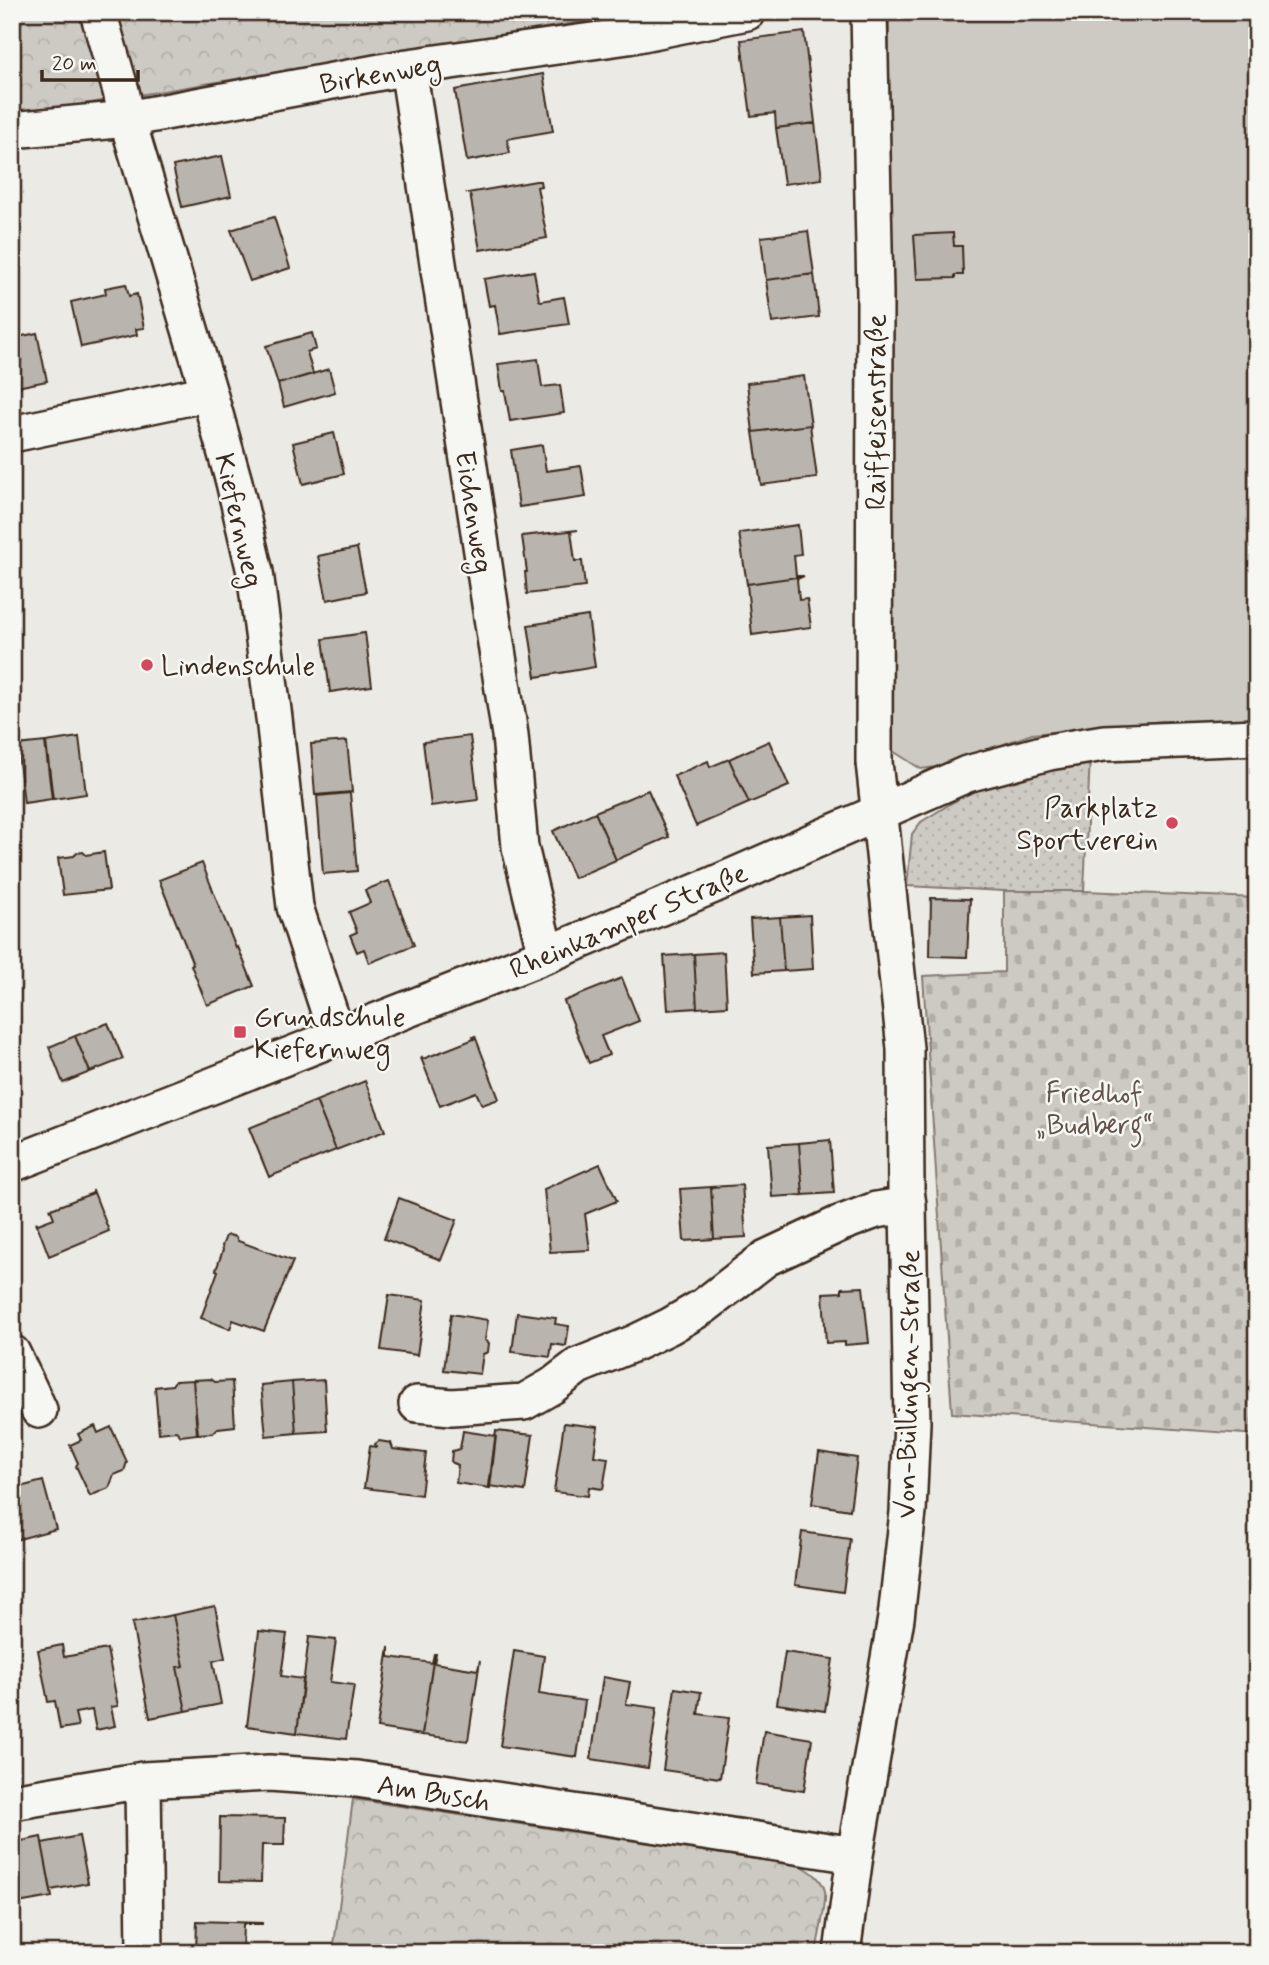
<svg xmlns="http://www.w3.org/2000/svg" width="1269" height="1965" font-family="Mynerve,sans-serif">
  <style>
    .grass { fill: url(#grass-dots); stroke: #847a71; stroke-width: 2 }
    .forest { fill: url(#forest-crowns); stroke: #847a71; stroke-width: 2 }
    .cemetery { fill: url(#cemetery-stones); stroke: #847a71; stroke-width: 2 }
    .green { fill: #cdcac4; stroke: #847a71; stroke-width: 2 }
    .building { fill: #bab4ae; stroke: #3b2a1e; stroke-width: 2 }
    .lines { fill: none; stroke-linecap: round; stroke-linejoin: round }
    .minor-casing { stroke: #3b2a1e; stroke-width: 40 }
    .minor { stroke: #f6f6f2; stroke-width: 35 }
    .poi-dot { fill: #d1495b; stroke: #f6f6f2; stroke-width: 2.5 }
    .labels { text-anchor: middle; stroke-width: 5; stroke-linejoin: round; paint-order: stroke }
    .street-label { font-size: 28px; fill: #3b2a1e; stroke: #f6f6f2 }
    .poi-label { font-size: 28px; fill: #3b2a1e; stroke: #f6f6f2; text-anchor: start }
    .park-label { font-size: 28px; fill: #605248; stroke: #f6f6f2 }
  </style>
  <defs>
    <pattern id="grass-dots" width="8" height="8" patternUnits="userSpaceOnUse" patternTransform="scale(1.75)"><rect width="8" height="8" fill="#cdcac4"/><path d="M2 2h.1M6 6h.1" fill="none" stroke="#b1aea8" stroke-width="1.8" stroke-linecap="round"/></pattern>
    <pattern id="forest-crowns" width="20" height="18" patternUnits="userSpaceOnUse" patternTransform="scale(1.75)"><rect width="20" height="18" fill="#cdcac4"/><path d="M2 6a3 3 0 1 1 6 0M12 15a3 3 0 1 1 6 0" fill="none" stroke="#b1aea8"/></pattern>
    <pattern id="cemetery-stones" width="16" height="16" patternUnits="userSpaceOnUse" patternTransform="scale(1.75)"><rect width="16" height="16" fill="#cdcac4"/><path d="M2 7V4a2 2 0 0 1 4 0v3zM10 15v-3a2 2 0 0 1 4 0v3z" fill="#b1aea8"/></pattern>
  </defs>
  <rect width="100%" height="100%" fill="#ebeae5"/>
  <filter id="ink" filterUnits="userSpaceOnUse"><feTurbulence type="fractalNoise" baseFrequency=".0143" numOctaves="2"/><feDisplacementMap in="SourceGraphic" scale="14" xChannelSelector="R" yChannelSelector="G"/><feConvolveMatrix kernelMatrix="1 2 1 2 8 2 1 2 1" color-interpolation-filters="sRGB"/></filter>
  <g filter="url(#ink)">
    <path class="grass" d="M1090,756l-6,135h-80l-97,-5 5,-52 9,-12 55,-34z"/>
    <path class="forest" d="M12,12h628l-628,104z
      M353,1799l449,67c10,6 20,13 23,25 2,13 -7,47 -9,62h-483z"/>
    <path class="cemetery" d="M1004,891h80l173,7v537l-305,-22 -29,-437 81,-4z"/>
    <path class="green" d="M889,12h368v710l-94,-1 -131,13 -62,22 -34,11 -15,2 -28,-18 -6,-455z"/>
    <path class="building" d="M804,32l11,91 -39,5 -1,-15 -24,3 -10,-76z
      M543,74l10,57 -46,8 3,14 -43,8 -12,-71z
      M815,123l7,56 -38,5 -8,-56z
      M222,156l9,40 -49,11 -9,-41z
      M536,181h4l1,5 -4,1 10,51 -67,12 -10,-56 -2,-1z
      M274,217l16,51 -40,13 -19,-51z
      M808,231l6,43 -48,6 -5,-43z
      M953,233l1,13h8l1,29h-8v3l-38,1 -3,-44z
      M534,271l5,29 2,1 23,-4 5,27 -69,10 -5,-29 -6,1 -5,-27z
      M814,274l5,43 -47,6 -6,-43z
      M126,284l3,12 8,-2 7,34 -8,1 1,6 -56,12 -10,-45 35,-8 -1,-6z
      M12,333l1,5 24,-5 10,48 -35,7z
      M312,333l4,16 -9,3 6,22 -35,10 -12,-38z
      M538,359l4,28 18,-2 4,28 -54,8 -5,-30h-3l-4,-27z
      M329,369l6,23 -51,15 -6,-23z
      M804,376l7,49 -58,7 -6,-49z
      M810,425l7,53 -56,7 -8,-53z
      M334,433l10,41 -41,10 -10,-41z
      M542,445l4,26 35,-5 5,31 -67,10 -8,-57z
      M798,525l3,29 -7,1 2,21h8l-57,8 -8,-51z
      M578,530l-7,1 4,30h7l3,26 -58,7 -2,-22h2l-5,-36z
      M357,548l9,44 -39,8 -9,-44z
      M804,576l-7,3 2,21 8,-1 4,28 -59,8 -5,-51z
      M588,616l7,51 -59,10 -8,-52z
      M365,633l7,53 -42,6 -7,-53z
      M470,736l8,64 -47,6 -8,-64z
      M79,737l7,57 -33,5 -7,-57z
      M347,741l5,51 -37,3 -4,-51z
      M769,741l20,45 -40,17 -20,-44z
      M45,742l7,57 -28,4 -7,-58z
      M729,759l20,44 -53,23 -22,-50 34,-15 2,6z
      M648,790l21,47 -53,23 -21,-48z
      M350,793l7,78 -34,3 -6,-78z
      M595,812l21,48 -42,18 -21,-47z
      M83,852l3,3 18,-3 5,38 -46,5 -5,-37 16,-2 3,-3z
      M202,863l34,85 2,-1 16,39 -47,19 -16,-40 2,-1 -34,-84z
      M389,881l25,64 -45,18 -5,-14 -7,3 -7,-17 7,-3 -8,-20 21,-9 -5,-13z
      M931,898l39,1 -3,58 -37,-1z
      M810,915l3,54 -29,2 -4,-54z
      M780,917l4,54 -30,2 -4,-54z
      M724,952l3,54 -30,2 -3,-54z
      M694,954l3,54 -29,2 -4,-54z
      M622,978l17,43 -38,15 8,19 -20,8 -25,-62z
      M108,1023l15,36 -33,13 -15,-36z
      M75,1036l15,36 -27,11 -14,-36z
      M475,1036l24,63 -17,6 -6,-13 -36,14 -19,-48 1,-1 1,2 51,-20 -1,-2z
      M365,1081l20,50 -49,19 -20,-49z
      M316,1101l20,49 -67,27 -20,-49z
      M830,1140l4,53 -31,2 -4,-52z
      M799,1143l4,52 -31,2 -4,-52z
      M600,1164l17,37 -32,13 5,36 -40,2 -6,-63z
      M742,1185l4,52 -32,2 -3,-52z
      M711,1187l3,52 -30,2 -4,-52z
      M93,1190l16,41 -60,25 -13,-34 2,2 16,-6 -4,-10 1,1 42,-16z
      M399,1198l58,22 -16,40 -57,-21z
      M229,1235l7,2 2,4 55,20 -29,70 -31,-11 -3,9 -29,-11 17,-47 -2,-1 7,-20 -1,-4 4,-10z
      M863,1287l6,56 -24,2v-3l-19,1 -3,-50 19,-1v-4z
      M389,1295l36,5 -8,55 -36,-5z
      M517,1313l39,5 -1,6 14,2 -3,20 -14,-2 -2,13 -38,-5z
      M451,1314l37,6 -3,20 4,3 -1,9 -5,2 -3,20 -36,-4z
      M211,1379l4,3 17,-1 3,45 -17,2 -5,5 -15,1 -5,-54z
      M193,1380l4,54 -16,2 -5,-5 -17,2 -4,-46 17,-2 3,-4z
      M324,1380l3,51 -31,2 -4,-51z
      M292,1382l4,51 -30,3 -5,-51z
      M564,1423l34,4 -4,29 14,2 -5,31 -14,-2 -1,9 -34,-4z
      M95,1426l3,7 13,-6 16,35 -3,9 -10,4 -5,13 -19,8 -14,-30 2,-3 -8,-18 11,-5 -3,-6z
      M463,1431l33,5 -6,52 -34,-5 2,-18 -7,-3 1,-11 8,-2z
      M496,1431l37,4 -8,56 -36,-5z
      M379,1441l12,2 2,6 33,4 -5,42 -57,-7 6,-42 6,1 -1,-3z
      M819,1452l38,6 -7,52 -38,-6z
      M43,1481l13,48 -44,12v-52z
      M802,1532l48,7 -7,53 -48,-7z
      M215,1606l10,52 -12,3 8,43 -35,7 -9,-44 7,-1 -11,-51z
      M173,1615l11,51 -7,1 9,44 -36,7 -18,-95z
      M259,1631l28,3 -6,42 22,3 -6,54 -50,-7z
      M309,1637l27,3 -6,42 24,3 -8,54 -49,-6z
      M62,1645l2,12 43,-8 11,57 -7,1 4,19 -19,4 -4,-20 -17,3 3,13 -18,3 -5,-28 -7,1 -10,-52z
      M389,1647v10l43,6 2,-9 -12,81 -45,-7z
      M514,1651l30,5 -5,38 46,7 -8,56 -77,-11z
      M785,1652l48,7 -8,52 -48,-7z
      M434,1654h2l-2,9 44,7 2,-10 -12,81 -46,-6z
      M603,1677l27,5 -4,22 31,4 -9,60 -57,-9z
      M675,1688l26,4 -3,22 31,4 -9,60 -57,-8z
      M764,1731l48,8 -8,52 -48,-7z
      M220,1817l65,1 -1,27h-22l-1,37 -42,-1z
      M79,1836l9,47 -37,7 -9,-47z
      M41,1837l11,60 -40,7v-61z
      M197,1921l65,2v1h-19l-1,29h-46z"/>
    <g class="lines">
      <defs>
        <path id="minor" d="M98,12l23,79 6,28 82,274 25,89 21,90 19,146 21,189 42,129
          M408,67l102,668 10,112 26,108
          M12,130l115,-11 281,-52 220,-31 119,-24
          M12,434l197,-41
          M12,1164l534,-209 165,-69 256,-112 82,-22 55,-9 153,-6
          M12,1353l27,57
          M417,1404l35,3 72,-5 28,-16 26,-20 57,-23 35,-17 34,-20 62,-48 73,-34 37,-14 32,-5
          M143,1780l2,173
          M12,1802l131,-22 126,-7 88,6 498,76
          M842,1953l13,-98 41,-237 12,-106 4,-90 -4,-217 -2,-15 -1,-142 -31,-286 1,-469 -6,-281"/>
      </defs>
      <use href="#minor" class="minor-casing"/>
      <use href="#minor" class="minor"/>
    </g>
  </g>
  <g class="poi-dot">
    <circle cx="147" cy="665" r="7"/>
    <circle cx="1172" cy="823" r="7"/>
    <rect x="233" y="1025" width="14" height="14" rx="3.5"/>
  </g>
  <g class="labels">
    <g class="street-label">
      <text transform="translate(380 73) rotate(-10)" y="10">Birkenweg</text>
      <text transform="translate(875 412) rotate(-90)" y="10">Raiffeisenstraße</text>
      <text transform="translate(475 512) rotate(81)" y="10">Eichenweg</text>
      <text transform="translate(240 520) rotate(77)" y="10">Kiefernweg</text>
      <text transform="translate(628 920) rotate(-23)" y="10">Rheinkamper Straße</text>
      <text transform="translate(907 1384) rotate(-89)" y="10">Von-Büllingen-Straße</text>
      <text transform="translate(434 1792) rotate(9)" y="10">Am Busch</text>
    </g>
    <g class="poi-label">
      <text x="161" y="675">Lindenschule</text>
      <text x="1158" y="817" text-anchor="end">Parkplatz<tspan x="1158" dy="32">Sportverein</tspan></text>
      <text x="254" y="1026">Grundschule<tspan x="254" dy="32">Kiefernweg</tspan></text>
    </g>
    <g class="park-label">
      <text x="1094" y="1102">Friedhof<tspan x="1094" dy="32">„Budberg“</tspan></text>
    </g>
  </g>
  <rect width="1269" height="1965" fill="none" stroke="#f6f6f2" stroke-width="42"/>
  <rect x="21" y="21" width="1227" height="1923" fill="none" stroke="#3b2a1e" stroke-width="2.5" filter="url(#ink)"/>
  <path d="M42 70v10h96v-10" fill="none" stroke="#3b2a1e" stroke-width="3.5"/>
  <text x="52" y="70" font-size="21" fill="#3b2a1e" stroke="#f6f6f2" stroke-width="5" paint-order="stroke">20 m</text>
</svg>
